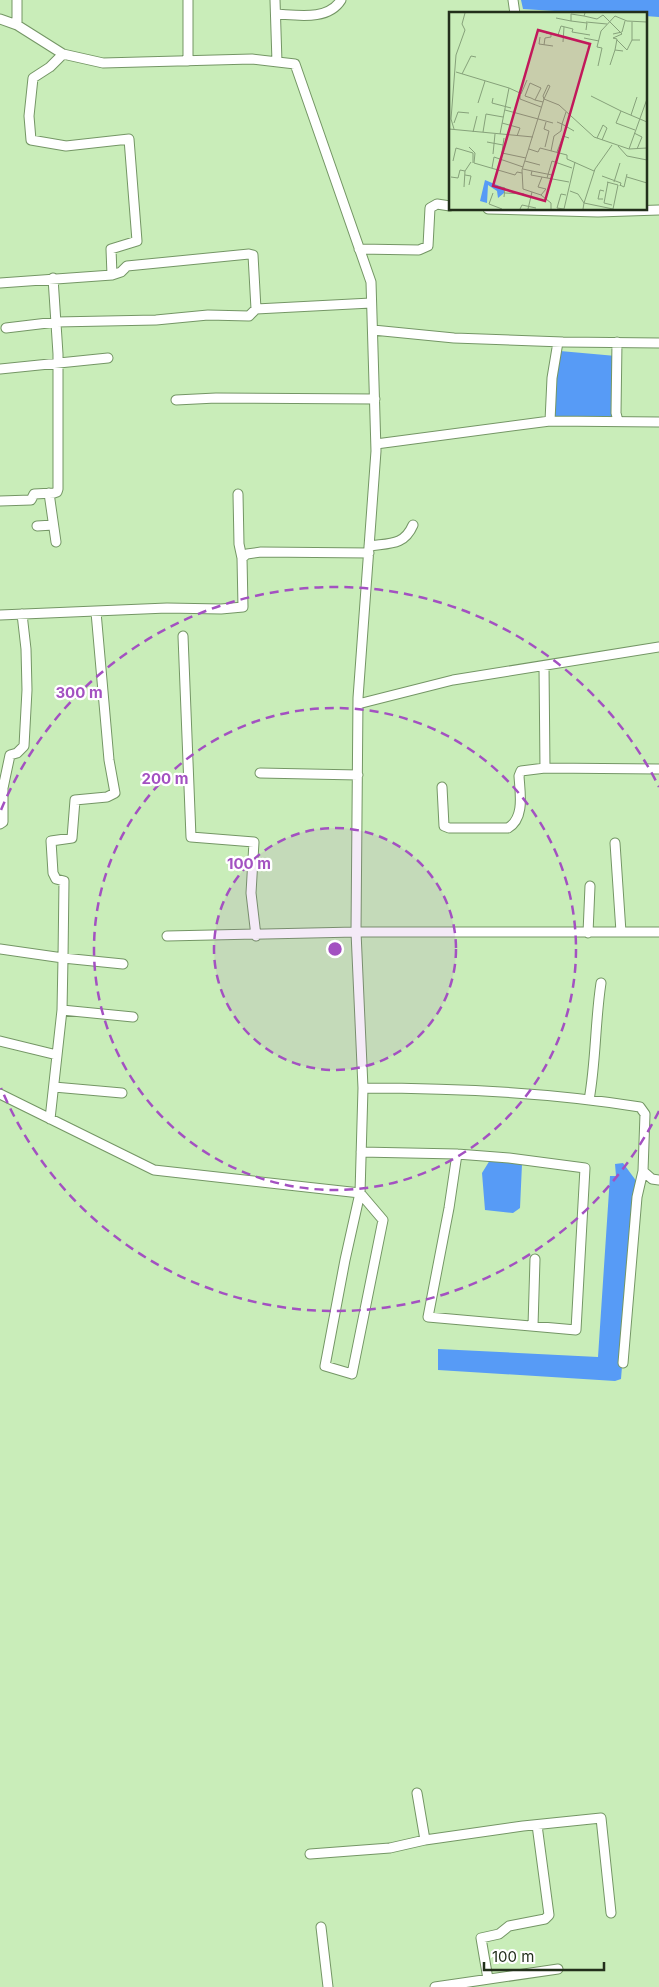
<svg xmlns="http://www.w3.org/2000/svg" width="659" height="1987" font-family="Inter,sans-serif">
  <style>
    .water { fill: #579bf6 }
    .lines { fill: none; stroke-linecap: round; stroke-linejoin: round }
    .minor-casing { stroke: #749665; stroke-width: 11 }
    .minor { stroke: #fff; stroke-width: 9 }
    .ring { fill: none; stroke: #a351c1; stroke-width: 2.5; stroke-dasharray: 9 6 }
    .inset-road { fill: none; stroke: #86a17a; stroke-width: 1 }
    .view { fill: #c2185b; fill-opacity: 0.15; stroke: #c2185b; stroke-width: 2.5 }
    .inset-edge { fill: none; stroke: #222f1b; stroke-width: 2.5 }
    .centre { fill: #a351c1; stroke: #fff; stroke-width: 2.5 }
    .ring-label { font-size: 15px; text-anchor: middle; font-weight: bold; fill: #a351c1; stroke: #fff; stroke-width: 4.5; stroke-linejoin: round; paint-order: stroke }
  </style>
  <rect width="100%" height="100%" fill="#c9edb9"/>
  <path class="water" d="M521,0h138v17l-14,-1v-2h-43l-79,-5z
    M560,351l56,5v65l-62,-1 -2,-6z
    M490,1160h17l15,4 -2,44 -7,5 -28,-3 -3,-37z
    M623,1163l14,19 -16,197 -6,2 -177,-11v-21l160,8 12,-181h6l-1,-12z"/>
  <g class="lines">
    <defs>
      <path id="minor" d="M275,0l2,62
        M513,0l2,14
        M276,14c21,1 52,7 65,-14
        M0,19l17,6 46,29 40,9 149,-4 43,5 76,218 5,169 -18,247 -2,234 7,156 -3,105 -206,-23 -154,-76
        M17,25v-25
        M63,54l-13,13 -17,11 -4,38 2,24 35,6 63,-7 8,102 -26,8 1,26
        M188,61v-61
        M488,209l110,3 61,-2
        M359,249l60,1 9,-4 2,-38 7,-4 13,2
        M0,283l112,-8 9,-3 6,-6 122,-12 4,1 3,54 115,-6
        M6,328l50,-6 100,-2 52,-5 41,1 7,-7
        M373,330l81,8 109,4 96,1
        M617,342l-1,71 2,8
        M0,369l108,-11
        M176,400l40,-2 159,1
        M550,421l2,-43 6,-36
        M376,444l174,-23 109,1
        M49,493l7,49
        M238,494l1,50 3,14
        M0,501l31,-1 3,-6 20,-1 3,-1 1,-3v-135l-5,-76
        M37,526l16,-1
        M369,546c20,-3 35,0 44,-21
        M96,612l13,148 6,33 -8,4 -32,3 -3,38 -21,3 2,32 3,6 8,2 -1,77 60,6
        M0,615l167,-7 54,1 22,-2 -1,-49 5,-4 14,-2 108,1
        M183,636l8,201 63,5 -3,51 5,43
        M544,666l1,102 114,1
        M358,704l95,-24 206,-33
        M260,773l98,2
        M442,787l2,39 5,2h59c17,-10 12,-35 11,-52l2,-5 24,-3
        M0,824l3,-2v-34l7,-33 7,-2 7,-7 3,-56 -1,-41 -4,-35
        M615,843l6,89
        M588,933l2,-47
        M167,936l189,-4h303
        M0,949l63,9 -1,52 -12,109
        M62,1010l71,7
        M0,1041l57,14
        M54,1087l68,6
        M363,1088c92,0 186,4 277,19l5,7 -2,57 9,8 7,1
        M589,1100c7,-38 6,-78 12,-117
        M361,1152l96,2 52,4 76,10 -9,162 -148,-13 21,-109 8,-54
        M360,1193l23,27 -31,154 -27,-8 20,-106z
        M533,1326l2,-67
        M623,1363l14,-166 6,-26
        M425,1840l98,-14 78,-8 10,95
        M310,1854l80,-6 35,-8 -8,-47
        M321,1927l7,60
        M488,1979l-7,-41 18,-4 10,-8 36,-7 4,-4 -12,-90
        M435,1987l123,-18"/>
    </defs>
    <use href="#minor" class="minor-casing"/>
    <use href="#minor" class="minor"/>
  </g>
  <circle cx="335" cy="949" r="121" fill="#a351c1" fill-opacity=".12"/>
  <g class="ring">
    <circle cx="335" cy="949" r="121"/>
    <circle cx="335" cy="949" r="241"/>
    <path d="M659 1111A362 362 0 0 1 1 1088M1 810A362 362 0 0 1 659 787"/>
  </g>
  <g transform="translate(449 12)">
    <rect width="198" height="198" fill="#c9edb9"/>
    <path d="M36,168l19,8v5l-6,5 -1,-7 -9,-6 -1,18 -7,-2z" fill="#579bf6"/>
    <path class="inset-road" d="M136,1l-1,3 13,3 6,-4M154,3l19,19 -9,4 4,1 -2,11 8,1M135,4l-13,-2v7l16,2 -1,7M107,6l15,3M137,10l21,2M183,10v18h8M97,21l12,2 3,-9 12,3 -1,3 18,3M164,22l9,-2 3,-11M91,25l-1,7 14,2M135,26l15,3M168,28l10,10 5,-10M114,30l1,-15M95,33l1,-7 6,-1v-3M161,53l5,-15M149,54l4,-18 -5,-1 4,-16 14,-15 12,5 20,1M7,60l53,16 11,5v6l21,8M13,62l9,-18 5,1M99,73l2,1 -6,13 -1,-3zM72,82l6,-14M142,84l30,15M44,86l-1,5 19,5M86,88l6,-12 -11,-5 -5,13 6,2 4,2 8,2M29,91l7,-22M56,98l48,13M117,100l-4,12 12,7M182,103l6,-18M5,111l4,-11 11,1M53,111l18,5 -3,8M0,117l84,8M5,117l-3,-10 5,-64 9,-25 -3,-6 3,-11M186,118l-19,-7 5,-12 26,11M24,120l4,-16M34,120l3,-18 17,3M185,121l8,4 -5,12M51,122l9,-46M148,126l6,-13 4,3 -5,12M38,130l16,3M169,134l9,10 20,4M20,135l6,6 -1,10 41,12 2,-3 5,1M96,135l4,-16 -5,-2 2,-7M80,137l9,3 2,-4 27,7v4l27,12M180,137l18,-50M102,139l3,-15 7,-5 1,-7 -5,-2M108,140l6,-16 6,2M53,141l24,5M44,142l2,-20M52,147l3,-21M4,149l3,-13 17,5v10M76,149l15,4M43,156l2,-11 29,10M74,157l9,2 -1,4 38,7M83,159l20,4M16,163l6,1 -2,9M153,164l19,7 -1,3M2,165l7,1 2,-8 5,1M178,165l20,6M98,166l5,-17 20,7M158,170l11,3 -5,24M159,170l-4,21 8,2M165,170l6,-19M171,173l4,2 3,-13M48,174l8,2 -1,9M15,175l1,-16 6,-9M121,179l8,3 6,9M44,181l-4,11 13,5M56,181l19,1M92,183l5,-6 -8,-2 4,-10M117,183l-5,-1 -4,14 7,1 11,-47M154,187h-5l2,-9 4,1M135,191l11,-34 17,-24M71,197l2,-4 14,3M79,197l4,-17M102,197v-6l-10,-8 -18,-6 -1,-19 22,-71 15,6 35,32 35,12 18,-1M134,197l1,-6 29,6"/>
    <path class="view" d="M89,18l52,14 -45,157 -52,-15z"/>
    <rect width="198" height="198" class="inset-edge"/>
  </g>
  <circle cx="335" cy="949" r="8" class="centre"/>
  <g class="ring-label">
    <text x="79" y="698">300 m</text>
    <text x="165" y="784">200 m</text>
    <text x="249" y="869">100 m</text>
  </g>
  <path d="M484 1962v8h120v-8" fill="none" stroke="#222f1b" stroke-width="2.5"/>
  <text x="492" y="1962" font-size="15" fill="#222f1b" stroke="#ffffff" stroke-width="4" paint-order="stroke">100 m</text>
</svg>
